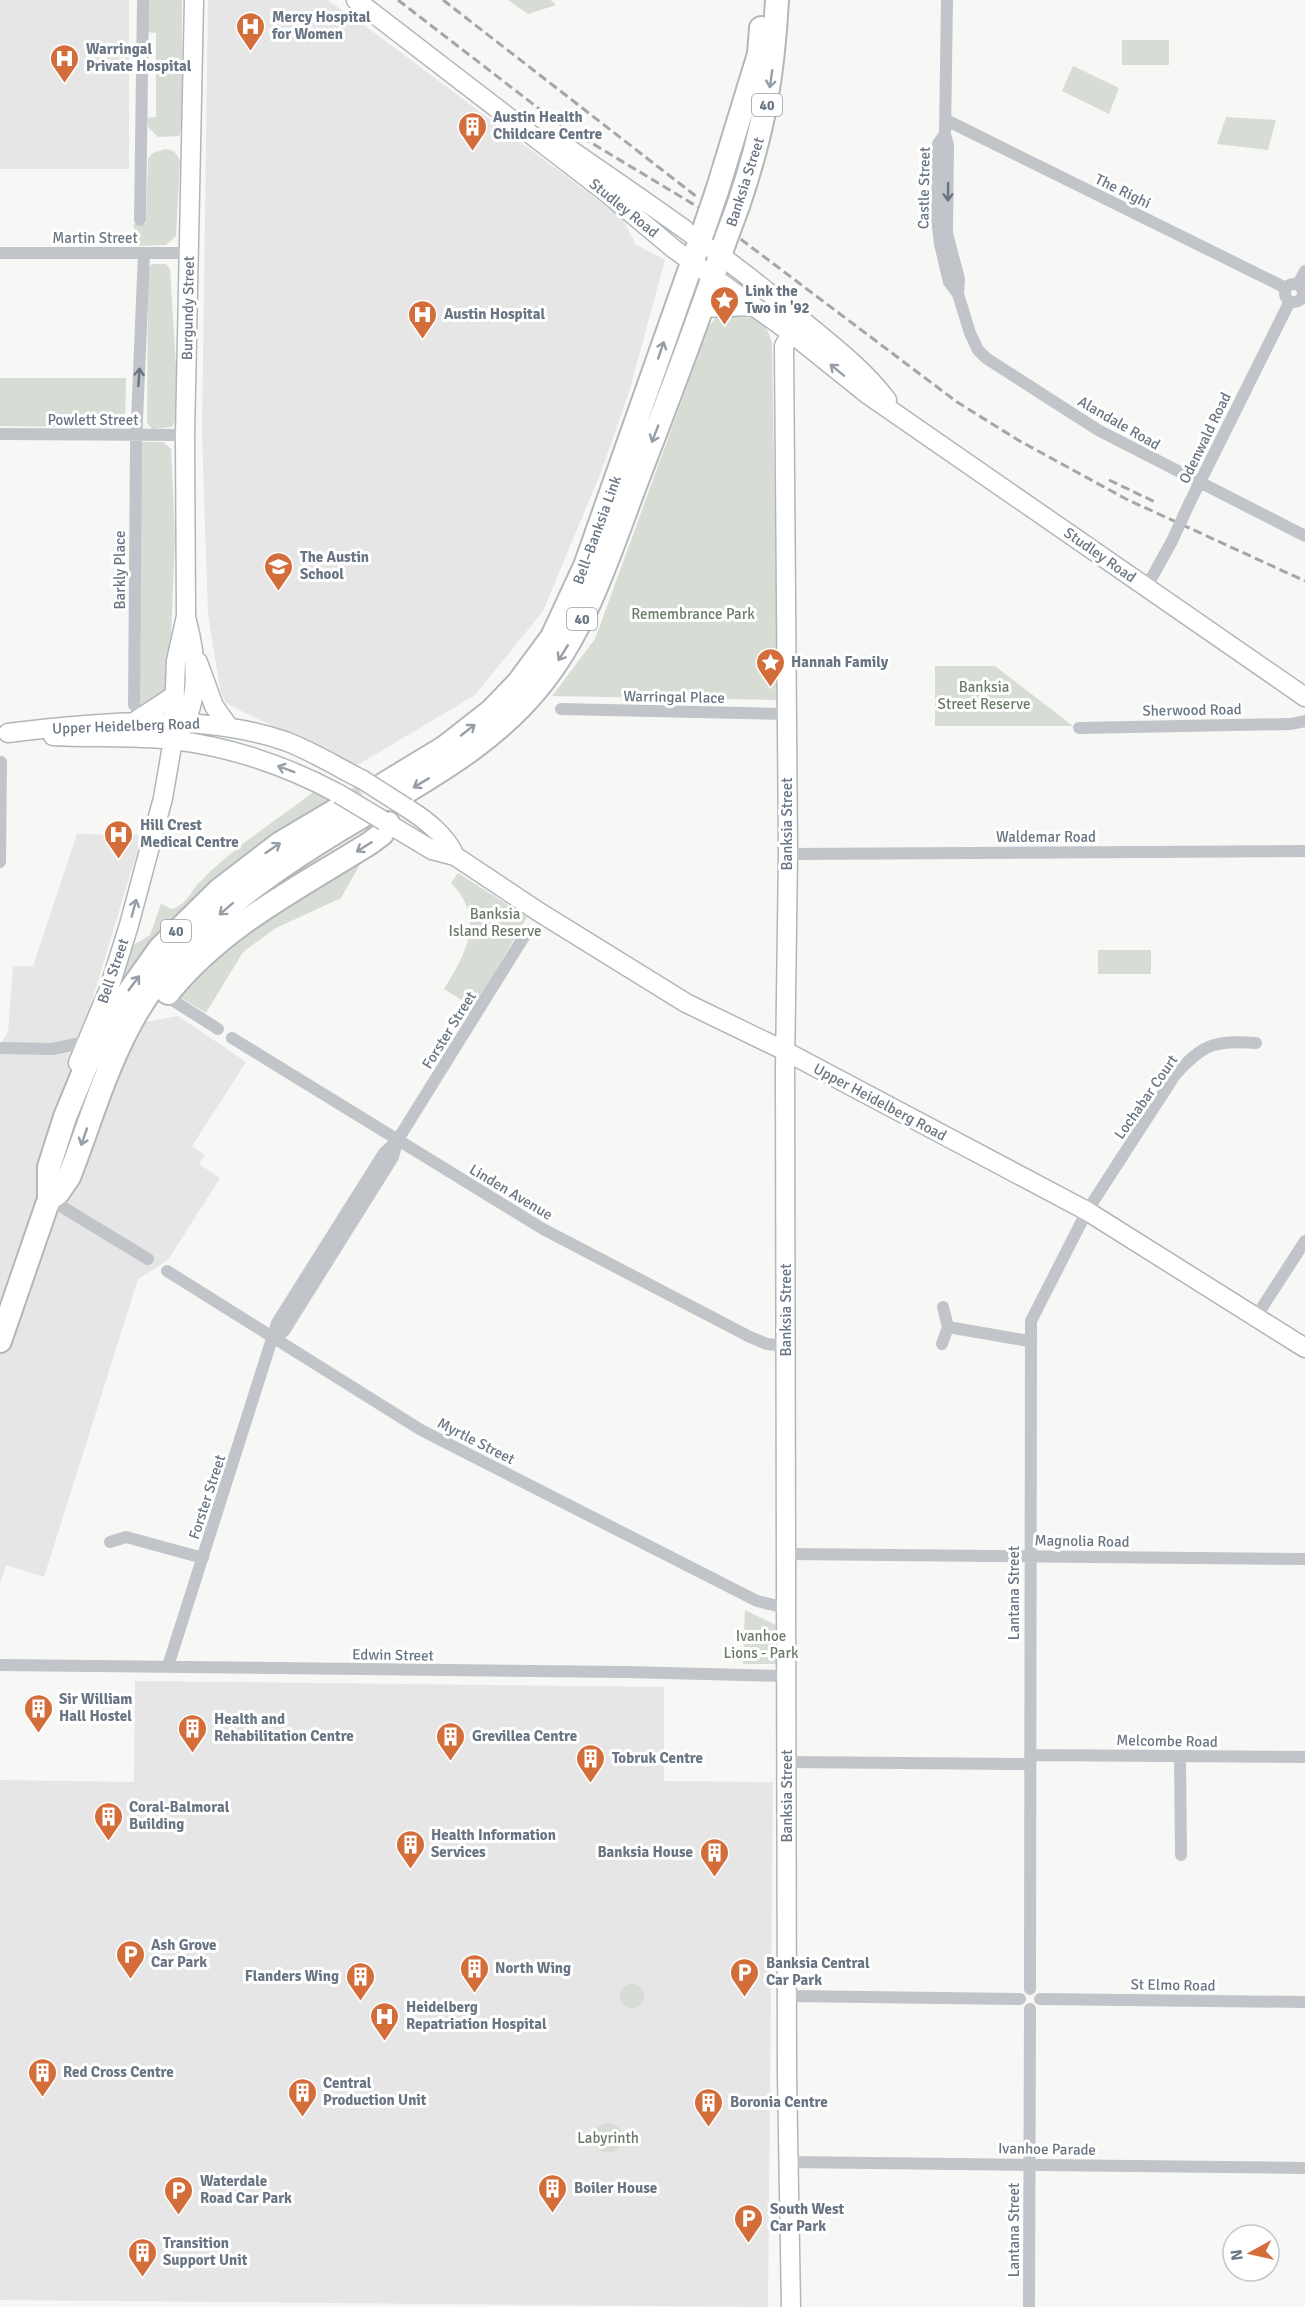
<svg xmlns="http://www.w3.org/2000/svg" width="1305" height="2307" font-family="Signika,sans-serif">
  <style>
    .built { fill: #e5e6e5 }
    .green { fill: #d7dcd5 }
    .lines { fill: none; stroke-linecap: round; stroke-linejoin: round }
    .highway-tunnel { stroke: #d4d6d8; stroke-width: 22; stroke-dasharray: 22 11; stroke-linecap: butt }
    .secondary-casing { stroke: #b1b6bb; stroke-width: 21 }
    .highway-casing { stroke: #b4b7ba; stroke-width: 26 }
    .street { stroke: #c1c4c8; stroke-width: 12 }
    .secondary { stroke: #fff; stroke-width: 18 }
    .highway { stroke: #fff; stroke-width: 22 }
    .rail { stroke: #a3a7ad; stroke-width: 3; stroke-dasharray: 9 4.5; stroke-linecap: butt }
    .secondary-bridge-casing { stroke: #b1b6bb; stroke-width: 21; stroke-linecap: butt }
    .highway-bridge-casing { stroke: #b4b7ba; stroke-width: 26; stroke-linecap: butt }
    .street-bridge { stroke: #c1c4c8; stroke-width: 12 }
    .secondary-bridge { stroke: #fff; stroke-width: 18 }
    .highway-bridge { stroke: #fff; stroke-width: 22 }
    .oneway { stroke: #969ea8 }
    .oneway2 { stroke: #697583 }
    .labels { text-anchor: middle; stroke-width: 6; stroke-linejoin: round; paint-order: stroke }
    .shield { fill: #fff; stroke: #969ea8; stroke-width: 1.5 }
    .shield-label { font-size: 14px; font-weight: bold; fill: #697583 }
    .poi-label { font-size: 15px; font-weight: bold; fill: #697583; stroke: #fff; text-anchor: start }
    .street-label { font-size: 15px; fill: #697583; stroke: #fff }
    .park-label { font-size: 15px; fill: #6a7b68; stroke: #fff }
  </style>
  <rect width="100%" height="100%" fill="#f7f7f5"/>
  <path class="built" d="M0,0h129v169h-129z
    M208,0h119l33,22 262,196 14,27 29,15 -36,132 -28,80 -58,139 -68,84 -119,71 -127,-61 -4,-3 -5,-14 -12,-73 -6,-181z
    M77,834l65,1 -60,199 96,-18 68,46 -54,84 13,9 -6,9 21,14 -52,82 -30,19 -94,298 -38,-12 -6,19v-539l8,-13 5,-66h20z
    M135,1681l529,6v94l109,1 -5,525 -768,-7v-520l134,2z"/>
  <path class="green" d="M148,0h34v128l-3,8 -21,1 -10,-10 -1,-9 9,-1v-84l-9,-1z
    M508,0h43l5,5 -28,9z
    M1122,40h47v25h-47z
    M1073,66l46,22 -10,26 -47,-23z
    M1226,117l50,3 -8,30 -51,-6z
    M165,149l9,2 6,9 -4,76 -10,9 -32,1v-22h12l2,-65 5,-6z
    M152,264h14l4,5 6,97v53l-4,8 -20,2 -5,-6 1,-154z
    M742,311c18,7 25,14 30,32l6,357 -226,-4 43,-57 114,-313 10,-13z
    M0,378h126l-1,50 -125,-2z
    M141,442h22l8,7 4,88 -6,151 -38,28z
    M935,666h60l78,60h-138z
    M316,790l17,13 -208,177 -4,-1 11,-33 18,-11 11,-31 11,5c14,-4 17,-15 26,-25 34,-36 79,-64 118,-94z
    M367,852l-26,46 -65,30 -33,24 -37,61 -26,-16 -2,-3 20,-31z
    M458,873l69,44 -53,91 -30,-19c22,-36 42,-70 7,-106z
    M1098,950h53v24h-53z
    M745,1610l33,16 -1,38h-34z
    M620 1996a12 12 0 1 1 24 0a12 12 0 1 1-24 0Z
    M593 2138a15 15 0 1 1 30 0a15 15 0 1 1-30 0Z"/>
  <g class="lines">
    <path class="highway-tunnel" d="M343,806l41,-22"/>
    <defs>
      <path id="secondary" d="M356,0l251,193 67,56 117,84 76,61 438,303
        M561,143c80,56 162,110 236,173 32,27 65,51 90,84
        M701,308l51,-2
        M198,662l16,44 15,21
        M134,722l41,-27
        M180,731c21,-31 16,-76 7,-110
        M8,733c88,-11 192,-21 277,8 27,10 52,26 78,39
        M53,736c40,2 80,0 120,4 59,7 114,26 166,54
        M407,808c19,12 39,27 48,48
        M384,821l48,29 23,6 84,56 147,91 99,48 302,160 218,137
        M78,1063l31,-74 20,-64 34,-127 10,-58 3,-79 10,-45 -1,-181 9,-435
        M791,2307l-4,-232 -2,-1006 3,-215 -4,-508 16,-28"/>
      <path id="highway" d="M717,191l42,-137 2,-26
        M738,206c25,-73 35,-129 39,-206
        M384,784l61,-37 46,-36 27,-28 34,-46 33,-71 119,-337
        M401,795c50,-30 98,-60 136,-106 50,-60 73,-138 101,-211 30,-78 60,-155 86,-234
        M168,993c55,-68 129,-104 202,-150l12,-9 6,-11
        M49,1199l9,-6 11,-16c19,-48 33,-98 57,-145 49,-98 143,-161 235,-215
        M0,1341l49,-142v-32l16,-50 21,-51 30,-56 44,-62 59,-58 60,-46 64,-38"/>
    </defs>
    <use href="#secondary" class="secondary-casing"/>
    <use href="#highway" class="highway-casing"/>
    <path class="street" d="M947,0l-2,134 3,11 -1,88 12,46 -1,15
      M946,120l340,168
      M945,134l-7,10 -1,74 3,26 9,38 9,12 12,39 8,17 8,8 112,72 207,106
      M140,220l3,-220
      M0,253h189
      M1298,284l7,-13
      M1285 293a9 9 0 1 1 18 0a9 9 0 1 1-18 0Z
      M0,434l185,1
      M1189,504l101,-203
      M1146,588l26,-47
      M134,705l2,-260 8,-192
      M561,709l226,5
      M1079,728l212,-4 14,-3
      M788,854l517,-3
      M0,862l1,-100
      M166,996l52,33
      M232,1038l311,191 207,108 17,7 19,2
      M0,1048l52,1 34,-7
      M49,1199l99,60
      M167,1271l254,159 336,171 29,7
      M943,1307l5,20 81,14
      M1256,1317l49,-76
      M274,1338l10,-7 109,-174 4,-16
      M942,1344l6,-17
      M110,1542l16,-5 77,21
      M787,1554l518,5
      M0,1665l626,7 160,4
      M168,1666l109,-343 107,-170 13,-12 128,-206
      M1030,1755l275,2
      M1180,1756l1,99
      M787,1762l243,2
      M1030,1989l1,-668 56,-110 88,-136c28,-31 39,-35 81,-32
      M787,1996l233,3
      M1040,1999l265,3
      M788,2162l517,6
      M1029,2307l1,-298"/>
    <use href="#secondary" class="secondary"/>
    <use href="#highway" class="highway"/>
    <path class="rail" d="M398,0l157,121 143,86 259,195 61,38 108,59 179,82
      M443,0l254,197
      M1109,480l46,22"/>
    <defs>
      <path id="secondary-bridge" d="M363,780l44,28
        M339,794l45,27"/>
      <path id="highway-bridge" d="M704,229l13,-38
        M724,244l14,-38"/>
    </defs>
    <use href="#secondary-bridge" class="secondary-bridge-casing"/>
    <use href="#highway-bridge" class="highway-bridge-casing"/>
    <path class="street-bridge" d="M1172,541l17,-37"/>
    <use href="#secondary-bridge" class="secondary-bridge"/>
    <use href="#highway-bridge" class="highway-bridge"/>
  </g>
  <defs><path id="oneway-shaft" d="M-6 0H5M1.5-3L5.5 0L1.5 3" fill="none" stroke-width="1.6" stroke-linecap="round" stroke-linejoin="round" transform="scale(1.5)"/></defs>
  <g class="oneway">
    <use href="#oneway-shaft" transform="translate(771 79) rotate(98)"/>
    <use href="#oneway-shaft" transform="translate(661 350) rotate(-71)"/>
    <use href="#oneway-shaft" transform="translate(837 370) rotate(-141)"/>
    <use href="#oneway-shaft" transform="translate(655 434) rotate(111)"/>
    <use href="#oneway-shaft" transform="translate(563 653) rotate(122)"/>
    <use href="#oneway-shaft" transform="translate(468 730) rotate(-38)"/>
    <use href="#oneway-shaft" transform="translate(286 769) rotate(-160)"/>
    <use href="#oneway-shaft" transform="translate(421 783) rotate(149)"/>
    <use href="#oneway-shaft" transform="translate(364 847) rotate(148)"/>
    <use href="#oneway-shaft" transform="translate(273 848) rotate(-34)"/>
    <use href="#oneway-shaft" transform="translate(134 908) rotate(-75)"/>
    <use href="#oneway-shaft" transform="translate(226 909) rotate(139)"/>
    <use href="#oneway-shaft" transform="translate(134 983) rotate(-53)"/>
    <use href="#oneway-shaft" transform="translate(84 1137) rotate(109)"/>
  </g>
  <g class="oneway2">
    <use href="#oneway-shaft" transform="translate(948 192) rotate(91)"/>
    <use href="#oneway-shaft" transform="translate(139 377) rotate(-86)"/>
  </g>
  <defs>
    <symbol id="hospital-pin" viewBox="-11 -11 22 30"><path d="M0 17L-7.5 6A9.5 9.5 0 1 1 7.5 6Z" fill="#d36e3a" stroke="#fff"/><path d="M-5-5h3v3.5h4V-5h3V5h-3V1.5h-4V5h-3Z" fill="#fff"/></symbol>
    <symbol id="building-pin" viewBox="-11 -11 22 30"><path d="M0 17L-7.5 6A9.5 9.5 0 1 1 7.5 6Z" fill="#d36e3a" stroke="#fff"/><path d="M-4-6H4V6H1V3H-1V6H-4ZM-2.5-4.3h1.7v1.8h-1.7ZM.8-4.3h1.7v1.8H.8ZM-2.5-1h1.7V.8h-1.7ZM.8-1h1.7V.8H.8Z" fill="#fff"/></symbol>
    <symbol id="sight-pin" viewBox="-11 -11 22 30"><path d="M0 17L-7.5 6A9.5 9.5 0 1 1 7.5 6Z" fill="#d36e3a" stroke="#fff"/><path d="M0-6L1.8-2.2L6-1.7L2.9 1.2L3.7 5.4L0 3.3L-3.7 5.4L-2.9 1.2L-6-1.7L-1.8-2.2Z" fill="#fff"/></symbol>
    <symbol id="school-pin" viewBox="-11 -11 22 30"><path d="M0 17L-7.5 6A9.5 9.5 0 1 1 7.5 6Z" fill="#d36e3a" stroke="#fff"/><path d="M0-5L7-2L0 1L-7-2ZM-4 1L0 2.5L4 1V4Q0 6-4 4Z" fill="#fff"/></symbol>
    <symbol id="parking-pin" viewBox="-11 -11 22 30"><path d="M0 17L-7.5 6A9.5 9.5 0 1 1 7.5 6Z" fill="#d36e3a" stroke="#fff"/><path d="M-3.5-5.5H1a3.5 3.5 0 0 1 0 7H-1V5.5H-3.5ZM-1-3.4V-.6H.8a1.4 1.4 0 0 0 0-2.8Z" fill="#fff"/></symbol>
  </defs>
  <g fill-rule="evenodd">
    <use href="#hospital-pin" x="234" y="10" width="33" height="45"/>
    <use href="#hospital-pin" x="48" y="42" width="33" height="45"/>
    <use href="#building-pin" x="456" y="110" width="33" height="45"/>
    <use href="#sight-pin" x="708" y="284" width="33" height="45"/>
    <use href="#hospital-pin" x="406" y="298" width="33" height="45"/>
    <use href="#school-pin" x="262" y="550" width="33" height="45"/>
    <use href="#sight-pin" x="754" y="646" width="33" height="45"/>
    <use href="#hospital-pin" x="102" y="818" width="33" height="45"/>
    <use href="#building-pin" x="22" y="1692" width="33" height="45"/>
    <use href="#building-pin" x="176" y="1712" width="33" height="45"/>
    <use href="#building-pin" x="434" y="1720" width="33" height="45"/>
    <use href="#building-pin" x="574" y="1742" width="33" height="45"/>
    <use href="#building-pin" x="92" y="1800" width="33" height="45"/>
    <use href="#building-pin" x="394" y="1828" width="33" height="45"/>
    <use href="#building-pin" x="698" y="1836" width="33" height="45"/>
    <use href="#parking-pin" x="114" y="1938" width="33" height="45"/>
    <use href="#building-pin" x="458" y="1952" width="33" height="45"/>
    <use href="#parking-pin" x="728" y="1956" width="33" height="45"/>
    <use href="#building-pin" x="344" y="1960" width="33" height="45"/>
    <use href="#hospital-pin" x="368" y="2000" width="33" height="45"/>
    <use href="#building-pin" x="26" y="2056" width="33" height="45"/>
    <use href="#building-pin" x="286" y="2076" width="33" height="45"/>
    <use href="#building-pin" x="692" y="2086" width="33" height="45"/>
    <use href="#building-pin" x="536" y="2172" width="33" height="45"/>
    <use href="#parking-pin" x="162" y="2174" width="33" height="45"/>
    <use href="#parking-pin" x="732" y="2202" width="33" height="45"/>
    <use href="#building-pin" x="126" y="2236" width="33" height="45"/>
  </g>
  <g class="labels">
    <g class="shield">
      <rect x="752" y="94" width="30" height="22" rx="4.5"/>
      <rect x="567" y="608" width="30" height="22" rx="4.5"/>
      <rect x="161" y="920" width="30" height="22" rx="4.5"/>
    </g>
    <g class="shield-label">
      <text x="767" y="110">40</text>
      <text x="582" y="624">40</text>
      <text x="176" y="936">40</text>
    </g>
    <g class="poi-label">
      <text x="272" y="22">Mercy Hospital<tspan x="272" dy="17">for Women</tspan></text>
      <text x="86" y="54">Warringal<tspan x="86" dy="17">Private Hospital</tspan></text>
      <text x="493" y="122">Austin Health<tspan x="493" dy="17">Childcare Centre</tspan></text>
      <text x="745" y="296">Link the<tspan x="745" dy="17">Two in '92</tspan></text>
      <text x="444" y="319">Austin Hospital</text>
      <text x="300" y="562">The Austin<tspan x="300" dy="17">School</tspan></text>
      <text x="791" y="667">Hannah Family</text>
      <text x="140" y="830">Hill Crest<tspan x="140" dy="17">Medical Centre</tspan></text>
      <text x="59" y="1704">Sir William<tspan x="59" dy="17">Hall Hostel</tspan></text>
      <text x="214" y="1724">Health and<tspan x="214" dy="17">Rehabilitation Centre</tspan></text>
      <text x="472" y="1741">Grevillea Centre</text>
      <text x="612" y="1763">Tobruk Centre</text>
      <text x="129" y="1812">Coral-Balmoral<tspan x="129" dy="17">Building</tspan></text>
      <text x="431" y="1840">Health Information<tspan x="431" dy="17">Services</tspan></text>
      <text x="693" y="1857" text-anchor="end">Banksia House</text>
      <text x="151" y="1950">Ash Grove<tspan x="151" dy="17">Car Park</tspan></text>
      <text x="766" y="1968">Banksia Central<tspan x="766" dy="17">Car Park</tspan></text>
      <text x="495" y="1973">North Wing</text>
      <text x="339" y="1981" text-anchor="end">Flanders Wing</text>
      <text x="406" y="2012">Heidelberg<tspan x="406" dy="17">Repatriation Hospital</tspan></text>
      <text x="63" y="2077">Red Cross Centre</text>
      <text x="323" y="2088">Central<tspan x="323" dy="17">Production Unit</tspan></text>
      <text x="730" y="2107">Boronia Centre</text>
      <text x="200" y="2186">Waterdale<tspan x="200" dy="17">Road Car Park</tspan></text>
      <text x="574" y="2193">Boiler House</text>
      <text x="770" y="2214">South West<tspan x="770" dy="17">Car Park</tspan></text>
      <text x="163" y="2248">Transition<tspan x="163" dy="17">Support Unit</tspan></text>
    </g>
    <g class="street-label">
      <text transform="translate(745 182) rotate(-72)" y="5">Banksia Street</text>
      <text transform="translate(924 188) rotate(-89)" y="5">Castle Street</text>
      <text transform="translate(1123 191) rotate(26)" y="5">The Righi</text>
      <text transform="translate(624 208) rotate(39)" y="5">Studley Road</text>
      <text x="95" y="243">Martin Street</text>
      <text transform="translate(188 308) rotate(-89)" y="5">Burgundy Street</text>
      <text x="93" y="425">Powlett Street</text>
      <text transform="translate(1119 423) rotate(30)" y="5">Alandale Road</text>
      <text transform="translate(1205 438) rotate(-64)" y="5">Odenwald Road</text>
      <text transform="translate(597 530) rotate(-70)" y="5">Bell–Banksia Link</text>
      <text transform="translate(1100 555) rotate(35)" y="5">Studley Road</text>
      <text transform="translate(120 570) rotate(-90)" y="5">Barkly Place</text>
      <text transform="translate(674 697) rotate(1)" y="5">Warringal Place</text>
      <text transform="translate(1192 710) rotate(-1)" y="5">Sherwood Road</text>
      <text transform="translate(126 726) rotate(-2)" y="5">Upper Heidelberg Road</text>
      <text transform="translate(787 824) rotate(-90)" y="5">Banksia Street</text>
      <text x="1046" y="842">Waldemar Road</text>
      <text transform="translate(113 971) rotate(-71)" y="5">Bell Street</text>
      <text transform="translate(449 1030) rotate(-58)" y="5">Forster Street</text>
      <text transform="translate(1146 1097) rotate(-55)" y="5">Lochabar Court</text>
      <text transform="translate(880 1102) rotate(28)" y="5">Upper Heidelberg Road</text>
      <text transform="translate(511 1192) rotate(31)" y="5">Linden Avenue</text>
      <text transform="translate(786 1310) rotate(-90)" y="5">Banksia Street</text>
      <text transform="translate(476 1441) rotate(27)" y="5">Myrtle Street</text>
      <text transform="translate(207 1497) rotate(-72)" y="5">Forster Street</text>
      <text transform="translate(1082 1541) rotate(1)" y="5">Magnolia Road</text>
      <text transform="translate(1014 1593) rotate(-90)" y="5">Lantana Street</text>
      <text transform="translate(393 1655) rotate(1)" y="5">Edwin Street</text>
      <text transform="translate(1167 1741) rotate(1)" y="5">Melcombe Road</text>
      <text transform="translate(787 1796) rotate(-90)" y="5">Banksia Street</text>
      <text transform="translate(1173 1985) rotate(1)" y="5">St Elmo Road</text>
      <text transform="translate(1047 2149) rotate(1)" y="5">Ivanhoe Parade</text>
      <text transform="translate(1014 2230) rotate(-90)" y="5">Lantana Street</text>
    </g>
    <g class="park-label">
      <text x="693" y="619">Remembrance Park</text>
      <text x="984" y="692">Banksia<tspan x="984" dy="17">Street Reserve</tspan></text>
      <text x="495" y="919">Banksia<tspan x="495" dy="17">Island Reserve</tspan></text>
      <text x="761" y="1641">Ivanhoe<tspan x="761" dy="17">Lions - Park</tspan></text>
      <text x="608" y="2143">Labyrinth</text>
    </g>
  </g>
  <g transform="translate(1251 2253) rotate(262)"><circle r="28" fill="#ffffff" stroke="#c3c8cd" stroke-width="1.5"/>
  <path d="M0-4.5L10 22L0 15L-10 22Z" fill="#d36e3a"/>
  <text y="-9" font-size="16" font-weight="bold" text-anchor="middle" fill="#697583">N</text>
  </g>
</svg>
